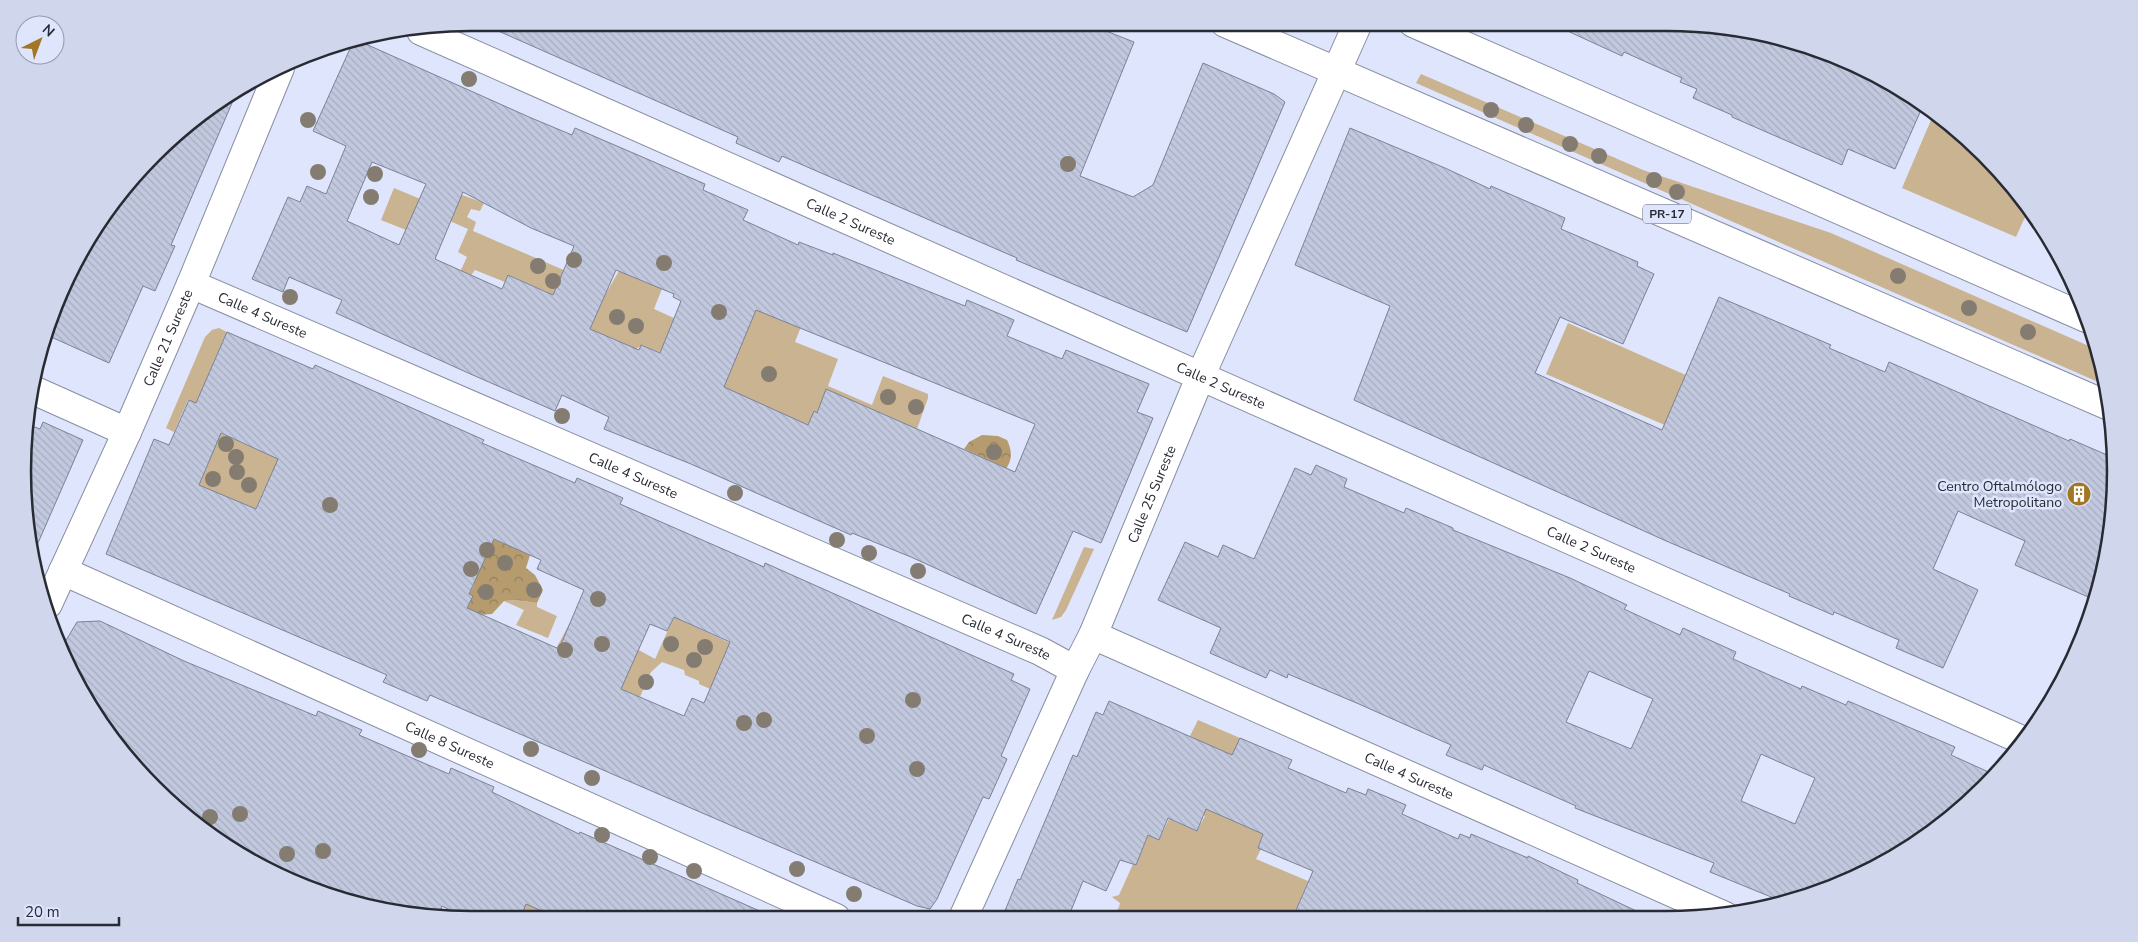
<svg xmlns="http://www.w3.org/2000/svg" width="2138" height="942" font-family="'Nunito Sans',sans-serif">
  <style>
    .grass { fill: #c9b390 }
    .forest { fill: url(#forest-crowns) }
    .building { fill: url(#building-back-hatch); stroke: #7b8196; fill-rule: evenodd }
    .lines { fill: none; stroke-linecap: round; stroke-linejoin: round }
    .minor-casing { stroke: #888ea3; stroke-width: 30 }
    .primary-casing { stroke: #888ea3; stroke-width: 30 }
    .minor { stroke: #fff; stroke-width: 28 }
    .primary { stroke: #fff; stroke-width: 28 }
    .tree { fill: #847c71 }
    .labels { text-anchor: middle; stroke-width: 5; stroke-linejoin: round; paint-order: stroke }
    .shield { fill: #dee5fc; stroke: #5f6370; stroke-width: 1 }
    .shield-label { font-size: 12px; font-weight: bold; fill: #292b34 }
    .street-label { font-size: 14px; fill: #292b34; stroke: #dee5fc }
    .poi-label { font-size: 14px; fill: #292b34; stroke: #dee5fc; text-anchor: end }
    .rim { fill: none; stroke: #292b34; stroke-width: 2.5 }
  </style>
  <defs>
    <pattern id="forest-crowns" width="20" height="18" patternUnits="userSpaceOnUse" patternTransform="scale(1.25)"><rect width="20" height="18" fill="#b69b6f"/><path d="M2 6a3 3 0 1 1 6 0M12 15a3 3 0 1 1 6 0" fill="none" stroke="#947f5c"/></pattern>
    <pattern id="building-back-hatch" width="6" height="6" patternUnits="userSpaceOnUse" patternTransform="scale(1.25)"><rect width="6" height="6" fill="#c2c9df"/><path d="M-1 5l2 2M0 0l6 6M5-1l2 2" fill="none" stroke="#a7adc0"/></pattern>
  </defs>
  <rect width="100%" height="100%" fill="#dee5fc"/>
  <path class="grass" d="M1421,74l222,96 188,63 267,117 7,35 -689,-302z
    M1934,113l29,21 60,64 6,10 -13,29 -114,-49z
    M394,188l43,18 9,-17 38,14 -4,8 -9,-2 -4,8 9,5 -3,9 93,40 -19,38 -5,-3 5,-14 -38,-17 -4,7 -30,-12 -4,5 -11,-3 7,-15 -9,-5 10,-23 -34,-15 -28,16 -25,-10z
    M665,248l11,5 -22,56 20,9 9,44 -41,-17 -6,4 -46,-20 15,-34 14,-24 30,13z
    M713,290l89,34 -7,18 43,17 -10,27 44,19 11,-29 45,18v4l-11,31 -38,-17 -15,35 -38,-30 -12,-5 -6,13 -86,-35z
    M1568,323l120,53 -21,50 -121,-52z
    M219,328l8,4 -31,71 -8,-3 -14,32 -8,-4 39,-91 7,-7z
    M217,432l48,21h10l44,21 -16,31 -38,-17 -10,22 -56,-25 10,-23v-11z
    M1084,547l10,2 -28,61 -5,7 -9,3z
    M516,600l21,3v4l20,9 -9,22 -32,-13 8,-15 -20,-9z
    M573,617l35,16 47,26 19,-42 56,26 -13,49 -18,-8v-3l-14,-6 -1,-5 -22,-8 -11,10 -11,25 -89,-39z
    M1198,720l42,18 -23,51 46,45 -5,13 3,2 -5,10 52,22 -15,36 -196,1 6,-6 11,4 5,-9 1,-4 -8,-6 7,-2 14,-31 3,1 12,-30 11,5 10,-21 28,12 8,-15 -44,-21 20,-14 18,-40 -9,-5z
    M519,894l28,12 -3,6 16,7h-40l2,-5z"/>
  <path class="forest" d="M982,435l16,1 9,4c10,21 -1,28 -13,45l8,-19 -38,-17 5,-7z
    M473,530l57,25 -4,13 9,7 8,15 -6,13 -21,-3 -12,1 -12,13 -28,2 8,-20 -3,-2 5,-9 -15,-7z"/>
  <path class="building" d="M478,22h605l51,20 -54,134 53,21 20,-12 50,-122 71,31 11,8 -98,230 -171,-72 1,-2 -235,-102 -3,6 -43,-19 2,-6z
    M1548,22h119l144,24 81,37 24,17 -3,7 8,3 -26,59 -47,-20 -6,16 -110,-48v-2l-39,-17 4,-9 -17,-7 2,-4 -58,-26 -2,4z
    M359,41l170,76 43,18 3,-7 130,56 -2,6 45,20 -5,10 55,25 1,-3 34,13v-2l132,53 2,-6 47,20 -7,16 55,23 4,-9 83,34 -12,28 16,6 -52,125 -28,-12 -37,83 -125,-57 -59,-24 -1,2 -160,-71 -87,-35 5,-12 -47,-22 -7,16 -89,-39 -130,-59 6,-13 -53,-23 -6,15 -31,-13 36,-82 12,5 7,-16 19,8 20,-48 -33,-15 40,-89zM372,162l54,22 -27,61 -52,-24zM463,192l68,36 43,18 -21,49 -45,-20 -6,14 -67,-30zM616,270l58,24 -1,3 8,4 -21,52 -19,-8 -2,5 -49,-21zM756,310l279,114 -20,48 -189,-83 -9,24 -3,-2 -6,14 -84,-38z
    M238,89l-67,156 4,1 -20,45 -12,-5 -34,77 -60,-27 33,-89 94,-113z
    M1350,128l95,40 45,21 1,-3 74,32 -4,11 77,33 -1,4 17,8 -31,70 -63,-27 -25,56 127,57 57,-133 112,48 -2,3 56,24 4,-10 180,79 1,-2 44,19 -2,72 -17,70 -80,-35 10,-24 -67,-30 -25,58 45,21 -35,78 -47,-20 3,-8 -65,-28 -1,3 -44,-19 1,-2 -126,-54 -310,-140 36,-94 -95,-41z
    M227,332l86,37 2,-4 43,19 126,56 -2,3 93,40 2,-5 46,20 -3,6 144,63 1,-4 249,111 -3,6 19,9 -29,67 6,3 -18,40 -6,-2 -46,102 -7,10 -13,-3 -487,-211 -3,6 -44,-19 4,-7 -281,-121 48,-115 15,6 20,-45 7,3zM221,433l57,26 -22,50 -57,-24zM494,539l47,21 -4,9 47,21 -25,59 -92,-41 6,-12 -4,-2zM674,617l56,25 -26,61 -12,-5 -8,18 -63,-27 29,-65 17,7z
    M43,422l40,18 -52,119 -9,-88 5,-47 13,5z
    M1316,465l31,14 -3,8 60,26 2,-5 47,20v2l117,48 57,27 -3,4 56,26 3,-7 53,24 -3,7 68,30 1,-3 44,19 2,-4 107,46 -4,8 42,19 -31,35 -123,76 -58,16 -71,-29 4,-9 -139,-55 1,-2 -92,-41 -2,5 -36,-15 5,-10 -92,-41 -71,-30 -1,4 -17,-8 -4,8 -56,-25 11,-25 -63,-28 27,-58 33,15 5,-12 31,14 41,-91 16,7zM1589,671l64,28 -22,50 -65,-27zM1761,754l54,24 -20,46 -54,-23z
    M100,621l84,40 132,55 2,-5 44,19 -3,5 90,39 2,-6 43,19 -2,5 87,42 1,-2 198,87h-218l-34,-15 -6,15 -49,1 -29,-14 -3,8 -112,-18 -80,-36 -71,-52 -93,-112 -18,-48v-6l12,-20z
    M1109,701l123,54 8,-17 52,22 -4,8 58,25 2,-5 18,7 2,-6 38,16 -4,9 56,25 2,-5 10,4 1,-4 57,24v-2l50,24 -1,3 70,33 -354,1 20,-46 -55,-23 5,-14 -57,-25 -9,22 -29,-13 -9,22 -11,-5 -12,30 -16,-5 -14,31 -23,-10 -15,37h-66l16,-39 2,1 53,-125 4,2 19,-45 7,3z"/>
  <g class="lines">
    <defs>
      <g id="minor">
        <path id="s1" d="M421,31l1601,709"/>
        <path id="s2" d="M191,284l849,367 35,19"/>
        <path d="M31,389l96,43"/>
        <path id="s3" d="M63,571l773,347"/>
        <path id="s4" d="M48,604l79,-172 64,-148 89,-216"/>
        <path id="s5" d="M1093,635l632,281"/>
        <path id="s6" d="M963,918l112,-248 18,-35 108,-260 157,-352"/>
      </g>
      <path id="primary" d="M1225,23l884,383
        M1413,23l673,295"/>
    </defs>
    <use href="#minor" class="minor-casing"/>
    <use href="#primary" class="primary-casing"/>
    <use href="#minor" class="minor"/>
    <use href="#primary" class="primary"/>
  </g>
  <g class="tree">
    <circle cx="469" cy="79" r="8"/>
    <circle cx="1491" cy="110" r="8"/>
    <circle cx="308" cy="120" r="8"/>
    <circle cx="1526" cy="125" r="8"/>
    <circle cx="1570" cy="144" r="8"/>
    <circle cx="1599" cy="156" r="8"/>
    <circle cx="1068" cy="164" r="8"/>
    <circle cx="318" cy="172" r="8"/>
    <circle cx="375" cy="174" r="8"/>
    <circle cx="1654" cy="180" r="8"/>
    <circle cx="1677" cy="192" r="8"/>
    <circle cx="371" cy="197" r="8"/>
    <circle cx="574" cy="260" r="8"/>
    <circle cx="664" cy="263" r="8"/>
    <circle cx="538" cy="266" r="8"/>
    <circle cx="1898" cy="276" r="8"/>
    <circle cx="553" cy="281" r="8"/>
    <circle cx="290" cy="297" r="8"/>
    <circle cx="1969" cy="308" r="8"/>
    <circle cx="719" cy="312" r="8"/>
    <circle cx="617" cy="317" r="8"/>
    <circle cx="636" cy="326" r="8"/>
    <circle cx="2028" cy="332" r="8"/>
    <circle cx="769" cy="374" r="8"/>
    <circle cx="888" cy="397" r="8"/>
    <circle cx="916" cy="407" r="8"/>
    <circle cx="562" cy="416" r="8"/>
    <circle cx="226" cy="444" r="8"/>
    <circle cx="994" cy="452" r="8"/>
    <circle cx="236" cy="457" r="8"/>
    <circle cx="237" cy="472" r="8"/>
    <circle cx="213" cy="479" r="8"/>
    <circle cx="249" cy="485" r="8"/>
    <circle cx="735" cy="493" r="8"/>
    <circle cx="330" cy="505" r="8"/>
    <circle cx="837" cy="540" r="8"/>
    <circle cx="487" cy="550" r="8"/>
    <circle cx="869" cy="553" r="8"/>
    <circle cx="505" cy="563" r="8"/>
    <circle cx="471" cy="569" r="8"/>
    <circle cx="918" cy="571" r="8"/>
    <circle cx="534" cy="590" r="8"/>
    <circle cx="486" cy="592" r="8"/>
    <circle cx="598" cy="599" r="8"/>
    <circle cx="602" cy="644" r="8"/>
    <circle cx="671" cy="644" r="8"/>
    <circle cx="705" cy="647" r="8"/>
    <circle cx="565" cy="650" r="8"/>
    <circle cx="694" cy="660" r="8"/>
    <circle cx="646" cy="682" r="8"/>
    <circle cx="913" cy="700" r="8"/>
    <circle cx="764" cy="720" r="8"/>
    <circle cx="744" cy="723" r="8"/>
    <circle cx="867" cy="736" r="8"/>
    <circle cx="531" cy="749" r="8"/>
    <circle cx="419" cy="750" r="8"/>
    <circle cx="917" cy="769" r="8"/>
    <circle cx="592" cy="778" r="8"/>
    <circle cx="240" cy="814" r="8"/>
    <circle cx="210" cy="817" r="8"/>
    <circle cx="602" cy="835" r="8"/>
    <circle cx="323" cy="851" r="8"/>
    <circle cx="287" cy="854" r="8"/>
    <circle cx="650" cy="857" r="8"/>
    <circle cx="797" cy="869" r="8"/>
    <circle cx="694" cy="871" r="8"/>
    <circle cx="854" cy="894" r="8"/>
  </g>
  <defs>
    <symbol id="building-disc" viewBox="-11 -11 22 22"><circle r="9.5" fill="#a17726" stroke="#dee5fc"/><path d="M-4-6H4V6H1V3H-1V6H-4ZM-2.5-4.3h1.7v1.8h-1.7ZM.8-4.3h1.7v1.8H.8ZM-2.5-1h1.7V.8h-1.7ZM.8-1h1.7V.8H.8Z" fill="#fff"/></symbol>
  </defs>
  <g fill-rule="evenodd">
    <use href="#building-disc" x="2065" y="480" width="28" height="28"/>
  </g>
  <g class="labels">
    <rect class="shield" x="1643" y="204.5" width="48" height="19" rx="4"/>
    <g class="shield-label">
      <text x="1667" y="218">PR-17</text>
    </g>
    <g class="street-label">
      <text dy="5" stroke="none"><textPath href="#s1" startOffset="470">Calle 2 Sureste</textPath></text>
      <text dy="5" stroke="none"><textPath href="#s2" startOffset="78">Calle 4 Sureste</textPath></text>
      <text dy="5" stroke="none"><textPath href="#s4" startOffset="292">Calle 21 Sureste</textPath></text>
      <text dy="5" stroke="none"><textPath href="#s1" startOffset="875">Calle 2 Sureste</textPath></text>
      <text dy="5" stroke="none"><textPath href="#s2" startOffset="482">Calle 4 Sureste</textPath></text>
      <text dy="5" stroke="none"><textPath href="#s6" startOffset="464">Calle 25 Sureste</textPath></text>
      <text dy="5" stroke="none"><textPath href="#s1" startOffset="1280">Calle 2 Sureste</textPath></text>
      <text dy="5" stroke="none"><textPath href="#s2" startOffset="888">Calle 4 Sureste</textPath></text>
      <text dy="5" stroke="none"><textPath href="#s3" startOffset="424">Calle 8 Sureste</textPath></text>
      <text dy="5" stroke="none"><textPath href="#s5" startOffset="346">Calle 4 Sureste</textPath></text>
    </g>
    <g class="poi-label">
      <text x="2062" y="491">Centro Oftalmólogo<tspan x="2062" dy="16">Metropolitano</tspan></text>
    </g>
  </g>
  <path d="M0 0H2138V942H0ZM471 31H1667A440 440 0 0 1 2107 471V471A440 440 0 0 1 1667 911H471A440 440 0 0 1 31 471V471A440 440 0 0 1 471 31Z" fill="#d0d6ec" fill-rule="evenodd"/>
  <path class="rim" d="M471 31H1667A440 440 0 0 1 2107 471V471A440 440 0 0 1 1667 911H471A440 440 0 0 1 31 471V471A440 440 0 0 1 471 31Z"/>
  <g transform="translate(40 40) rotate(42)"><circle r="24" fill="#dee5fc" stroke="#969bac"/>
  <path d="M0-4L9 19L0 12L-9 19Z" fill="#a17726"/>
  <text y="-8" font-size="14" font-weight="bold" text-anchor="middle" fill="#292b34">N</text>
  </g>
  <path d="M18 917v8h101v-8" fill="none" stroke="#292b34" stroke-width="2.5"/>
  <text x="25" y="917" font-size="15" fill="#292b34" stroke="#dee5fc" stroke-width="4" paint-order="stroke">20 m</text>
</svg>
